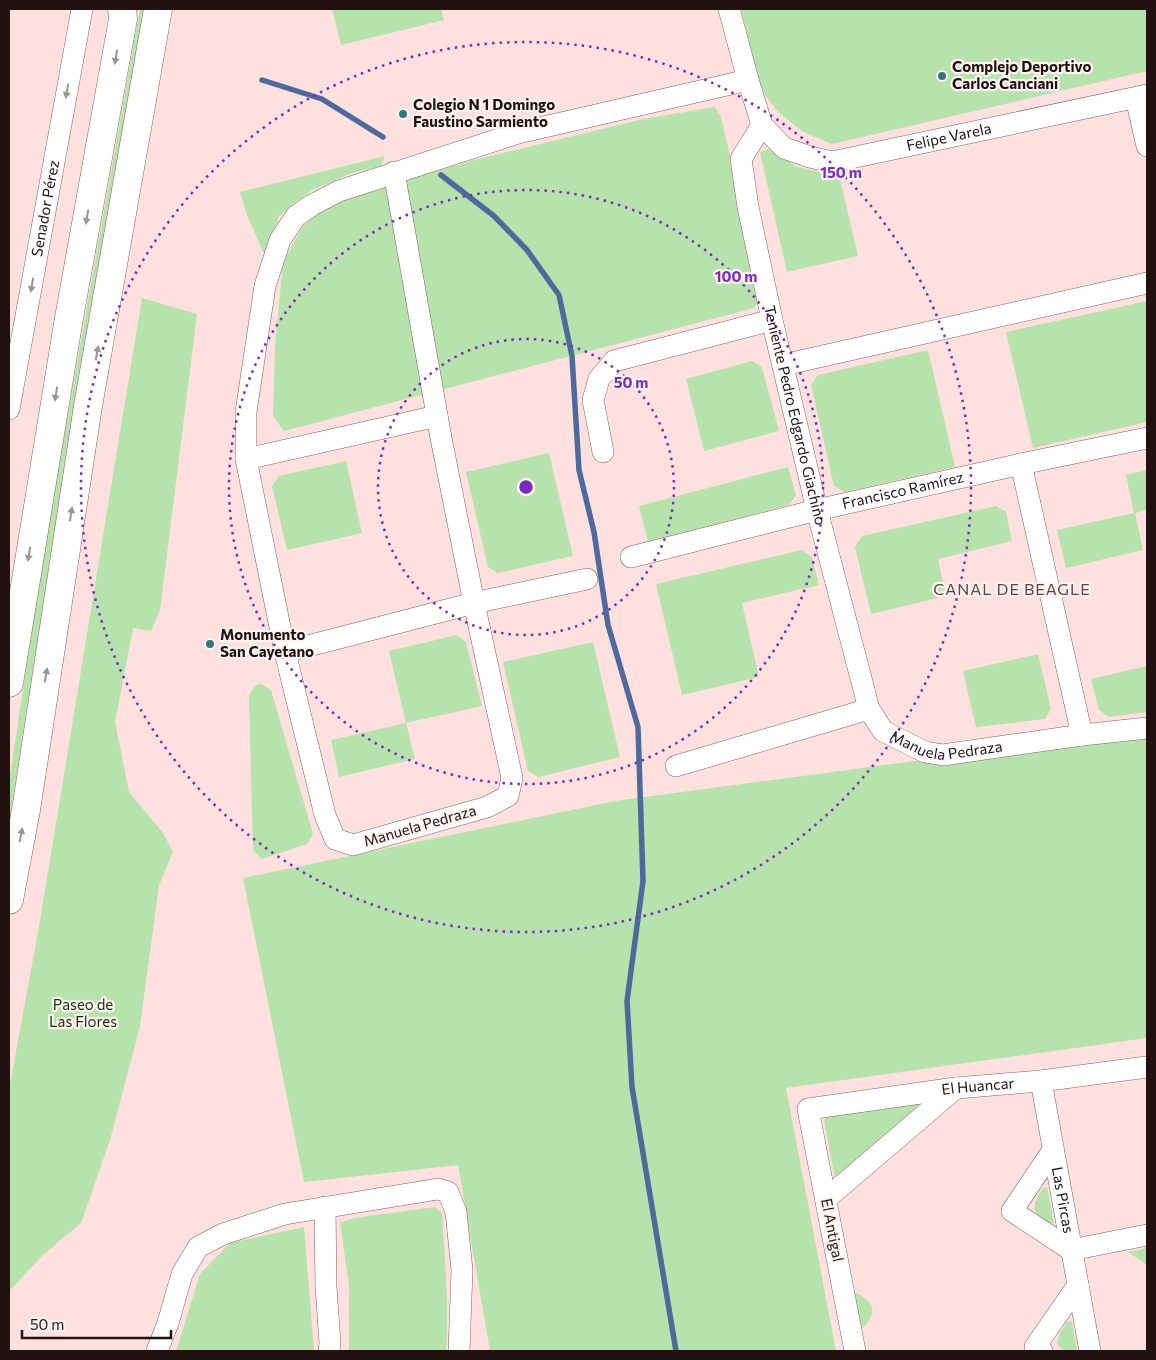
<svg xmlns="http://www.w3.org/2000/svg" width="1156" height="1360" font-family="Commissioner,sans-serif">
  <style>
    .green { fill: #b6e2ab }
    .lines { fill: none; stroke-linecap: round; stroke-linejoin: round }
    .stream { stroke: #4e699c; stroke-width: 5.5 }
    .minor-casing { stroke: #895e5e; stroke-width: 22 }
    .secondary-casing { stroke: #895e5e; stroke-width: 29 }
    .minor { stroke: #fff; stroke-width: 21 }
    .secondary { stroke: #fff; stroke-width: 28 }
    .oneway { fill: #9b9494 }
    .ring { fill: none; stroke: #7b2cbf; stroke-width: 2.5; stroke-dasharray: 2.5 5 }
    .poi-dot { fill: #2f787c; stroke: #fdf3f2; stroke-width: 2 }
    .labels { text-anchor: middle; stroke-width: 4.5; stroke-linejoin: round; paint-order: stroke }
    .poi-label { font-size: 15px; font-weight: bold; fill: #211111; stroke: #fdf3f2; text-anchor: start }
    .street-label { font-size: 15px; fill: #211111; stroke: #fdf3f2 }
    .park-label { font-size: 15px; fill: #0e3602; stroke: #fdf3f2 }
    .neighbourhood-label { font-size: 16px; letter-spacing: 1px; fill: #684040; stroke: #fdf3f2 }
    .centre { fill: #7b2cbf; stroke: #fdf3f2; stroke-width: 2.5 }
    .ring-label { font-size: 15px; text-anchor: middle; font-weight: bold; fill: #7b2cbf; stroke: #fdf3f2; stroke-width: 4.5; stroke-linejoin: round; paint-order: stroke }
  </style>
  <rect width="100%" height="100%" fill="#fee0df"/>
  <path class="green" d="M140,9h6l-5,34 -87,493 -45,287v-41l37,-245z
    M332,9h109l3,11 -103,25z
    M741,9h406v62l-315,73 -29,-12 -25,-20 -13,-17 -6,-14z
    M715,107l6,10 41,178 -8,13 -470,123 -11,-15 2,-69 8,-85 18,-33 15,-17 37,-16 121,-36 169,-41z
    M768,149l12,6 15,11 21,5h22l20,85 -71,16 -27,-120z
    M385,156l-4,10 -32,8 -37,16 -33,26 -8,28 -6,12 -18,-41 -7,-23z
    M142,298l55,16 -37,296 -9,21 -18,-3 -18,94 14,70 34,41 10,19 -14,33 -19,141 -30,114 -29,83 -37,31 -35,37v-201l31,-169z
    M1147,301v121l-114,26 -27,-116z
    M928,350l27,117 -110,25 -11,-6 -23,-101 7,-10z
    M752,361l10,6 17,64 -75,20 -18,-72z
    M549,453l24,103 -75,17 -10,-6 -22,-95z
    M346,461l16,72 -75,17 -15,-64 7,-10z
    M788,467l8,28 -7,10 -141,37 -9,-36z
    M1147,470v40l-12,3 8,37 -77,18 -9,-38 77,-17 -8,-38z
    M996,506l10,6 6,29 -74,18 8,37 -75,18 -16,-67 7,-11z
    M802,550l10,7 7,28 -77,18 17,74 -77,18 -26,-111z
    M457,635l9,7 16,64 -76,17 9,36 -76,18 -8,-37 75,-17 -17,-72z
    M593,642l27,115 -82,20 -10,-6 -25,-109z
    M1038,654l13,55 -6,10 -69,8 -13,-56z
    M1147,666v46l-38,5 -10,-7 -8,-31z
    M261,684l10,6 42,144 -6,10 -45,15 -9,-8 -4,-156 7,-10z
    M1147,730v308l-361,50 50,263h-346l-32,-186 -154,17 -61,-304 372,-77z
    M919,1104l2,2 -85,73 -1,-1 -11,-57 2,-4z
    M1047,1187l7,35 -2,2c-23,-12 -21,-16 -9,-36z
    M435,1207l7,6c3,46 7,92 4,138h-98l1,-4v-62l-9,-62 14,-5z
    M304,1227l10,124h-138l24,-77 30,-31z
    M1147,1248v17l-19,-13z
    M854,1292c4,1 7,3 10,6 15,10 7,20 -2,31l-2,-1z
    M1071,1321l1,1 5,29c-28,0 -21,-12 -10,-29z"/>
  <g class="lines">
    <path class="stream" d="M262,80l60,19 61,38
      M441,175l53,41 33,34 32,45 13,61 7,114 15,62 14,93 30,102 5,154 -16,120 5,86 44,264"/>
    <defs>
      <g id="minor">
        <path id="s1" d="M729,9l19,71 14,45 22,23 26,9 22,5 315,-67"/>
        <path d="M1136,98l11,48"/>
        <path id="s2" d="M762,125l-21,34 7,48 24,113 45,190 52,199 14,22 42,21 18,3 139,-20 65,-7"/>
        <path d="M394,172l47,266 33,165 38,175 -4,18 -21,11 -134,38 -18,-6 -10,-24 -40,-163 -39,-193v-47l19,-126 15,-46 16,-24 16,-11 27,-14 179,-58 230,-53"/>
        <path d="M783,365l364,-82"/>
        <path id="s3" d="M9,409l73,-400"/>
        <path d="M603,452l-10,-52 6,-21 15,-18 158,-41"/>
        <path d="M246,459l191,-43"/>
        <path d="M1021,464l61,271"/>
        <path id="s4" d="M631,557l186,-47 204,-46 126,-26"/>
        <path d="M285,652l189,-49 113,-24"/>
        <path d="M676,766l193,-57"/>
        <path id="s5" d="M1041,1081l49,270"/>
        <path d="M1053,1150l-41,61 59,39 76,-15"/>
        <path d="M826,1199l130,-111"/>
        <path d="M325,1207l1,80 4,56 -1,8"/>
        <path d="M157,1351l11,-28 14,-49 16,-27 25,-13 62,-20 153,-25 10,3 8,20 6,58 -3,81"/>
        <path id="s6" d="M855,1351l-47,-242 148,-21 85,-7 106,-14"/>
        <path d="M1042,1351l-7,-4 43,-62"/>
      </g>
      <path id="secondary" d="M9,683l60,-365 54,-299 -1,-10
        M9,900l17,-90 62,-404 70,-397"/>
    </defs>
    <use href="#minor" class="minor-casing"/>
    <use href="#secondary" class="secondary-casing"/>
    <use href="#minor" class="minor"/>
    <use href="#secondary" class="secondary"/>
  </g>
  <defs><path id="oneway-solid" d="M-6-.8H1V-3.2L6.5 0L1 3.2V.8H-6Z" transform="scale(1.25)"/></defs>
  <g class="oneway">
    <use href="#oneway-solid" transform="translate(116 57) rotate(100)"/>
    <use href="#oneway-solid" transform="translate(67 91) rotate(100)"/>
    <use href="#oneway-solid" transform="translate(87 217) rotate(100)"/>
    <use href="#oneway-solid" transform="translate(32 285) rotate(100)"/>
    <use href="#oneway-solid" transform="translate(97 353) rotate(-80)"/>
    <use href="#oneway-solid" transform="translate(56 394) rotate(99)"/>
    <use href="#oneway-solid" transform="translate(71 514) rotate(-81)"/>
    <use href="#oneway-solid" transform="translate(29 554) rotate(99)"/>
    <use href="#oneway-solid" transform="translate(46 675) rotate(-81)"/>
    <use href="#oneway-solid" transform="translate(21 835) rotate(-79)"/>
  </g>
  <g class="ring">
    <circle cx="526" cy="487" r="148"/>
    <circle cx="526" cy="487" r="297"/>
    <circle cx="526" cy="487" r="445"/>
  </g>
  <g class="poi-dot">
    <circle cx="942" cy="76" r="5"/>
    <circle cx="403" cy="114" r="5"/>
    <circle cx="210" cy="644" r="5"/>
  </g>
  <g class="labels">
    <g class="poi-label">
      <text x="952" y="72">Complejo Deportivo<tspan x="952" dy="17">Carlos Canciani</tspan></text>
      <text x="413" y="110">Colegio N 1 Domingo<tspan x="413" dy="17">Faustino Sarmiento</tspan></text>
      <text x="220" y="640">Monumento<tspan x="220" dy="17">San Cayetano</tspan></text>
    </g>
    <g class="street-label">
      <text dy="5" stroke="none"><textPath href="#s1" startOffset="322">Felipe Varela</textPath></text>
      <text dy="5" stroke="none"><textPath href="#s3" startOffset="204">Senador Pérez</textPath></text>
      <text dy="5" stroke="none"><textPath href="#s2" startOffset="302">Teniente Pedro Edgardo Giachino</textPath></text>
      <text dy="5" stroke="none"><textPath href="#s4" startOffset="280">Francisco Ramírez</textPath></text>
      <text dy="5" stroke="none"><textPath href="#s2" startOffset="698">Manuela Pedraza</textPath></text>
      <text transform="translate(420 826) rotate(-16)" y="5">Manuela Pedraza</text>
      <text dy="5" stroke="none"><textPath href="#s6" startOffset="418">El Huancar</textPath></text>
      <text dy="5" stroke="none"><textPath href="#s5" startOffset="121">Las Pircas</textPath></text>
      <text transform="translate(832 1230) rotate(79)" y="5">El Antigal</text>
    </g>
    <g class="park-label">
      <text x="83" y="1010">Paseo de<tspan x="83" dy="17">Las Flores</tspan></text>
    </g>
    <g class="neighbourhood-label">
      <text x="1012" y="595">CANAL DE BEAGLE</text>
    </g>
  </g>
  <circle cx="526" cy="487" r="8" class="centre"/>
  <g class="ring-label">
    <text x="841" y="178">150 m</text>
    <text x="736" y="282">100 m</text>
    <text x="631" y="388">50 m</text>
  </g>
  <rect width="1156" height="1360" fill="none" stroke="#211111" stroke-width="20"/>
  <path d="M22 1330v8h149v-8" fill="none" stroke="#211111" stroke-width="2.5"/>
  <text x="30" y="1330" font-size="15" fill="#211111" stroke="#fdf3f2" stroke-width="4" paint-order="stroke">50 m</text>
</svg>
